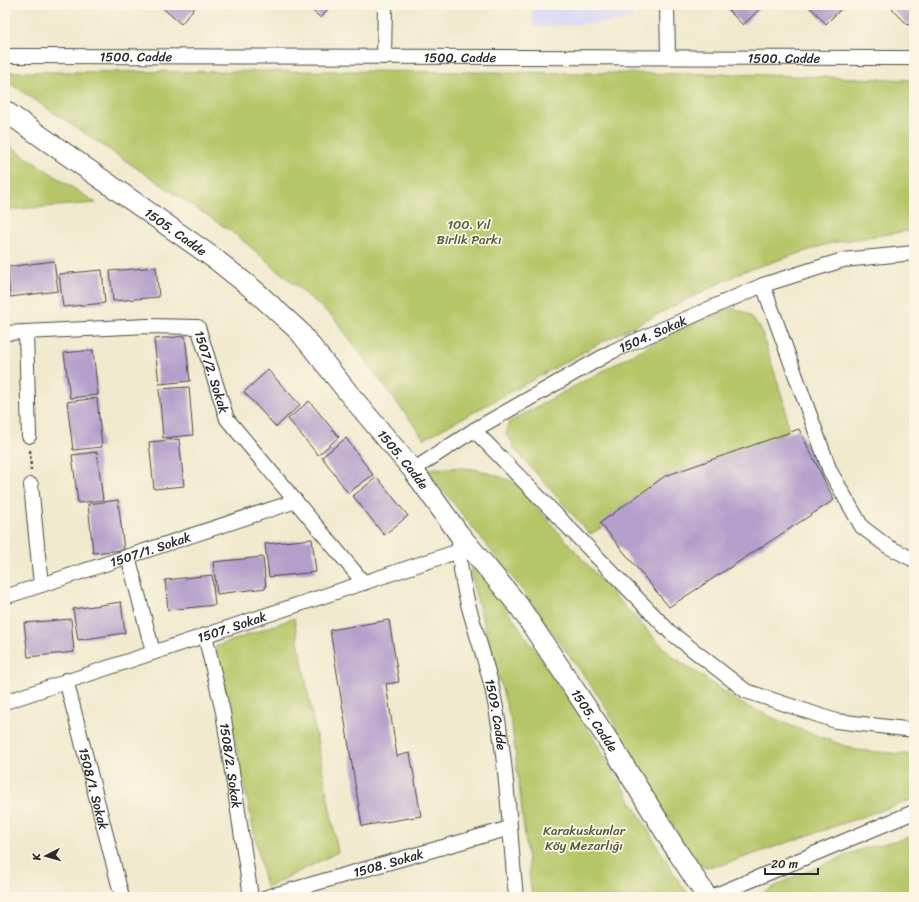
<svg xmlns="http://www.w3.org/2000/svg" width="919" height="902" font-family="Sriracha,sans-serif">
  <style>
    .built { fill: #d7d7f8 }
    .green { fill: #b5c668; stroke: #70784a }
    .building { fill: #b49ecb }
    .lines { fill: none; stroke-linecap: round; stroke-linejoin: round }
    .street-casing { stroke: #494843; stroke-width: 16 }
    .secondary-casing { stroke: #494843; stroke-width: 22 }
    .path { stroke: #494843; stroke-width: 2.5; stroke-dasharray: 3 3; stroke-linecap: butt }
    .street { stroke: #fff; stroke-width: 14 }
    .secondary { stroke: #fff; stroke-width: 20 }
    .labels { text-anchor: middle; stroke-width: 3.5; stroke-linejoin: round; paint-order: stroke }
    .street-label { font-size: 13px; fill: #2b2b2b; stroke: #fcf5e5 }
    .park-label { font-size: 13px; fill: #545a3d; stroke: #fcf5e5 }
  </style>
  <rect width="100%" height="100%" fill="#fcf5e5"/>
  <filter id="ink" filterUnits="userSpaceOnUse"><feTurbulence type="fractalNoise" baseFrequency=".025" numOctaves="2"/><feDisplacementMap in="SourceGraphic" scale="8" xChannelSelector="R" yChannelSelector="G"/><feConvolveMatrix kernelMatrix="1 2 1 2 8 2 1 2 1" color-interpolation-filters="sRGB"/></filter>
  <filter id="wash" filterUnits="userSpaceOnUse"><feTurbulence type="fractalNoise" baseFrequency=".012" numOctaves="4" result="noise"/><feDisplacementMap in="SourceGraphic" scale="16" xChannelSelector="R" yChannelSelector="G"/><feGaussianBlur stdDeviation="0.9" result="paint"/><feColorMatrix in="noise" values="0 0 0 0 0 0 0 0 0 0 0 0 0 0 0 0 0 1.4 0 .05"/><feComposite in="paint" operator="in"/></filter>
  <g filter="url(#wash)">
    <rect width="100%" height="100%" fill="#f1e9cd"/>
    <path class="built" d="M532,5h99l1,16 -99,6z"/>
    <path class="green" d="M349,71l390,3 175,6v150l-83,13 -89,29 -138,69 -180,98 -90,-121 -99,-84 -230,-154v-8z
      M5,143l91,60 -91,7z
      M733,308l14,5 13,14 25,79 3,25 -198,103 -77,-87 -1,-5 -6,-7 3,-13 174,-95z
      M435,468c10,1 20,-1 29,0 17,1 34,8 50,14l112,126 46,48 72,49 50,22 62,23 58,5v44l-192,66 -18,2 -7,-1 -61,-100 -32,-62 -81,-113 -96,-121z
      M471,568l13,8 99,144 91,154 16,23h-158l-20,-172 -39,-140z
      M294,618l44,234 -72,36 -51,-241z
      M914,836v61h-154l1,-3 30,-16 71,-29z"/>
    <g id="blocks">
      <path class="building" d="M159,5h38l-16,19z
        M305,5h26l-10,13z
        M723,5h39l1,1 -20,19z
        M808,5h36v1l-18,18z
        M888,5h26v14l-6,6z
        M54,261l4,30 -48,6 -3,-30z
        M156,267l3,30 -46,4 -3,-30z
        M102,270l3,33 -42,4 -4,-33z
        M185,336l5,45 -31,3 -5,-45z
        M93,350l5,45 -28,3 -6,-45z
        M268,370l32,35 -24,22 -32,-35z
        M189,387l4,48 -30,3 -4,-49z
        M97,398l5,49 -29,3 -6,-48z
        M309,401l30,36 -21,18 -30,-36z
        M799,429l35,71 -165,107 -69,-84 65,-47z
        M346,438l27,37 -25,18 -26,-36z
        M179,439l5,47 -30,3 -5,-47z
        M97,452l6,48 -25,3 -6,-48z
        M377,477l31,39 -24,19 -31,-39z
        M118,500l6,50 -31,3 -5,-49z
        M312,539l4,33 -47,5 -4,-33z
        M263,557l3,31 -49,6 -4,-32z
        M212,575l3,30 -47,5 -3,-30z
        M121,602l4,31 -47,7 -5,-31z
        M71,619l3,33 -46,5 -4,-34z
        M389,620l10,62 -13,2 11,72 13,-3 11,63 -59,10 -32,-196z"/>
    </g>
  </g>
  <g filter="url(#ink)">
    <use href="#blocks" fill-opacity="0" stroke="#494843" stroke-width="1"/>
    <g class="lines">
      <defs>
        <g id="street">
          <path d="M667,5l1,52"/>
          <path id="s1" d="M5,56l909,2"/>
          <path d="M384,57l1,-52"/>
          <path d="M763,285l67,186 32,56 25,19 27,14"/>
          <path d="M26,332l3,104"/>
          <path id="s2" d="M5,333l142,-7 51,1 29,92 137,164"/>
          <path d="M474,430l196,202 76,59 90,30 78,9"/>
          <path id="s3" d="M413,470l61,-40 139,-79 150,-66 80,-25 71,-7"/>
          <path d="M31,485l10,100"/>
          <path id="s4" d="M459,543c0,50 22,97 33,145 15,69 17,139 24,209"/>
          <path d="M128,556l25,96"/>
          <path id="s5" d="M5,597l291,-96"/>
          <path id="s6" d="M205,635l18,77 28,185"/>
          <path id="s7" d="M66,680l56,217"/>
          <path id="s8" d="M5,702l454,-151"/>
          <path id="s9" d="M267,897l243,-69"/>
          <path d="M711,897l203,-85"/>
        </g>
        <g id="secondary">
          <path id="s10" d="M5,111l210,148 39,31 45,41 51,64 63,75 46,64 60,72 93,140 63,102 32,49"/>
        </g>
      </defs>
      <use href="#street" class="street-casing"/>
      <use href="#secondary" class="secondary-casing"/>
      <path class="path" d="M30,450l1,21"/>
      <use href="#street" class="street"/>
      <use href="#secondary" class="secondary"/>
    </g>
  </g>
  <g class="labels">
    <g class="street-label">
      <text dy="5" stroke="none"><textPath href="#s1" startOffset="131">1500. Cadde</textPath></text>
      <text dy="5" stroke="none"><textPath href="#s1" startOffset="455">1500. Cadde</textPath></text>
      <text dy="5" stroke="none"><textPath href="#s1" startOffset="779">1500. Cadde</textPath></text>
      <text dy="5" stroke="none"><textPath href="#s10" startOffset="209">1505. Cadde</textPath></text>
      <text dy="5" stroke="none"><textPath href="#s3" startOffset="276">1504. Sokak</textPath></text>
      <text dy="5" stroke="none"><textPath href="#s2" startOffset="240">1507/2. Sokak</textPath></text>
      <text dy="5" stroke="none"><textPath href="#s10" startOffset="533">1505. Cadde</textPath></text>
      <text dy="5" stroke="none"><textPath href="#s5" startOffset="153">1507/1. Sokak</textPath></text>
      <text dy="5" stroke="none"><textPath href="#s8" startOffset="239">1507. Sokak</textPath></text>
      <text dy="5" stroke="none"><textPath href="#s4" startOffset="176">1509. Cadde</textPath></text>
      <text dy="5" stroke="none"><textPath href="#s10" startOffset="857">1505. Cadde</textPath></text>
      <text dy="5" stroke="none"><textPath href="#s6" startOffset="133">1508/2. Sokak</textPath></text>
      <text dy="5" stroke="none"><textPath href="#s7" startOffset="112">1508/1. Sokak</textPath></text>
      <text dy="5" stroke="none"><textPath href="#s9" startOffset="126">1508. Sokak</textPath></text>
    </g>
    <g class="park-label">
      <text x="469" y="229">100. Yıl<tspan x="469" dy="15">Birlik Parkı</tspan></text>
      <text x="584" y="835">Karakuskunlar<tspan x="584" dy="15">Köy Mezarlığı</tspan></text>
    </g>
  </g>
  <rect width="919" height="902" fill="none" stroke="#fcf5e5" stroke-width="20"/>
  <g transform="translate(46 856) rotate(264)" stroke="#fcf5e5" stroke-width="3" paint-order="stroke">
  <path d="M0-3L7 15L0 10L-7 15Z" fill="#2b2b2b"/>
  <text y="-6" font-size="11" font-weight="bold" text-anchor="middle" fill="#2b2b2b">K</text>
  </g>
  <path d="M765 868v6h53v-6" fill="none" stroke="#2b2b2b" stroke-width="2"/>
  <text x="771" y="868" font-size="12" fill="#2b2b2b" stroke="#fcf5e5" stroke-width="3" paint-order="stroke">20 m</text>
</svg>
